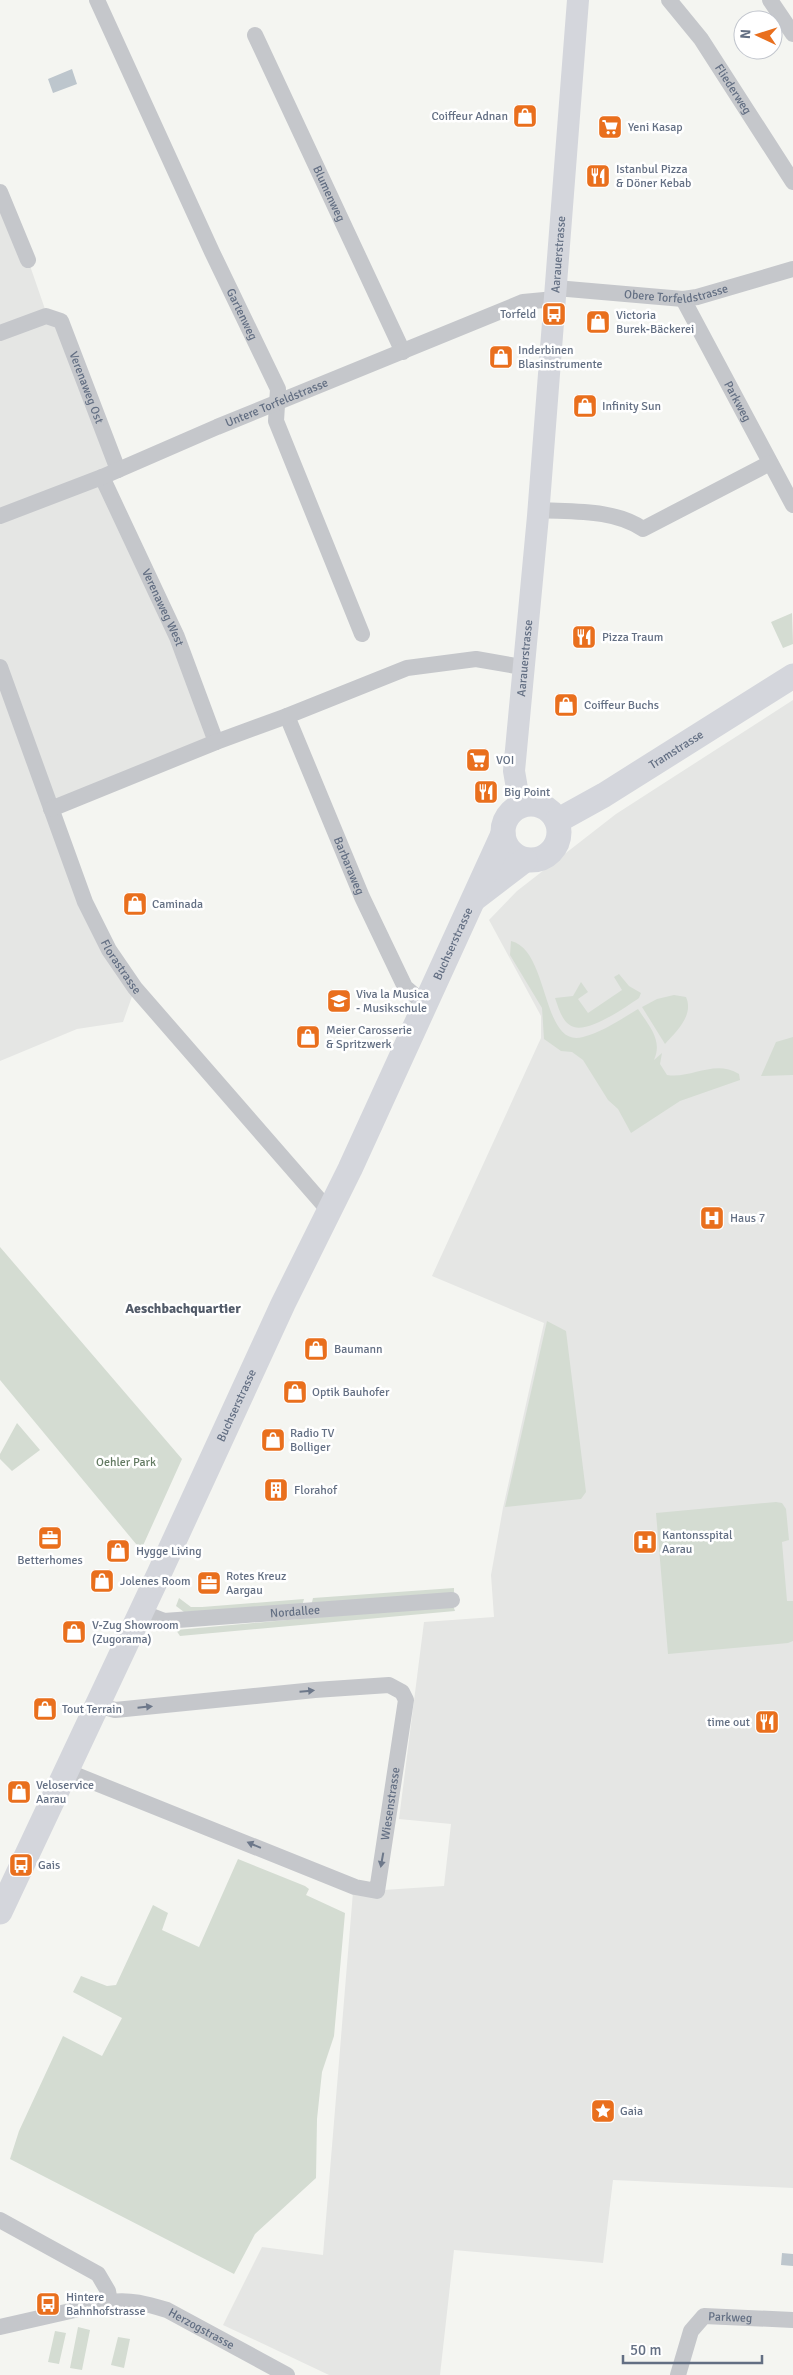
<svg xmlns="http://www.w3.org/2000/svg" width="793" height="2375" font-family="Signika,sans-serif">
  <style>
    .built { fill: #e5e6e4 }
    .green { fill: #d4dcd2 }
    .water { fill: #bdc6cd }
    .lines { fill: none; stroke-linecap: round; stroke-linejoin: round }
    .street { stroke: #c5c7cb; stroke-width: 16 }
    .secondary { stroke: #d4d6dc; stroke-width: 22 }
    .primary { stroke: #d4d6dc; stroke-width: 25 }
    .oneway { fill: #6d788a }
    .labels { text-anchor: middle; stroke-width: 5; stroke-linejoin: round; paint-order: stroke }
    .street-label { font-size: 12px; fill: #636f83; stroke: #fff }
    .poi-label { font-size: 12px; fill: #636f83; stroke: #fff; text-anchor: start }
    .park-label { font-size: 12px; fill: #637a62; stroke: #fff }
    .neighbourhood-label { font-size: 14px; font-weight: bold; fill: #515a68; stroke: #fff }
  </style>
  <rect width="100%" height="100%" fill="#f4f5f1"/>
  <path class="built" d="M0,192l28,68 18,52 15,9 57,149 -15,7 113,265 -164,67 33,93 50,86 -12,34 -46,7 -77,32z
    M793,700v1488l-180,-8 -10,83 -149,-13 -14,125h-111l-106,-50 39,-78 61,8 30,-363 91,-6 7,-62 -52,-5 25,-197 70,-5 -3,-42 12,-67 41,-185 -112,-47 109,-238v-22l-52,-96 28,-29 99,-77z"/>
  <path class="green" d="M792,613l1,31 -10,4 -12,-26z
    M511,941c39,9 30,108 72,96 20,-5 38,-18 55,-28 11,17 25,31 16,51l8,-7 -2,11 7,11c25,4 47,-16 72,-1l1,6 -60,21 -49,32 -13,-24 -10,-9 -25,-40 -11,-8 -11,-1 -17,-12 -2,-31 -32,-53z
    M619,974l10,12 12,7 -2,5c-13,9 -49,34 -65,29 -12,-4 -15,-18 -19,-29l18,-2 8,-14 7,10 -10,7 10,14 34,-23 -8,-13z
    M674,995l12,2c8,18 -9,34 -21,47l-23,-37 15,-8z
    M793,1037v38l-32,1 15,-34z
    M0,1247l182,212 -41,91 -141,-170z
    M547,1321l19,10 20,161 -5,7 -76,8z
    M17,1423l23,27 -28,21 -12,-12v-5z
    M776,1502l6,1 4,6 3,31 -7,2 5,59h6v40l-5,2 -120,11 -12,-141z
    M454,1588v5l-143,13 2,-8z
    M179,1598l12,9h11l102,-8 -2,7 -118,6 -8,-6z
    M453,1605l2,6 -275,25 -4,-6z
    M238,1859l67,27 4,3 -3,6 39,18 -11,123 -12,36 -5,47 -1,59 -61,56 -21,40 -224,-115 9,-28 44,-95 39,20 20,-38 -49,-26 8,-16 26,10 9,-1 37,-80 15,8 -6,17 37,17z
    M78,2327l12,3 -8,40 -12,-2z
    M55,2331l11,2 -7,31 -11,-2z
    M118,2337l12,2 -6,29 -13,-3z"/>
  <path class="water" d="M72,69l5,15 -24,9 -5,-14z
    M782,2253l11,1v12l-12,-1z"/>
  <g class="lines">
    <g class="street">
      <path id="s1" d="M97,0l115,252 66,137 -2,32 86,213"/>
      <path id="s2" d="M669,0l32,39 92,143"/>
      <path d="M770,0l23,34"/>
      <path id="s3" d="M255,35l148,317"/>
      <path d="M0,192l28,68"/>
      <path id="s4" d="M556,288l127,11 14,-2 96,-28"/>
      <path id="s5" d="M683,299l110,206"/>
      <path id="s6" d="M0,333l46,-17 15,5 57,149"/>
      <path id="s7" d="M102,477l75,160 39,105"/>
      <path d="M538,510c35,2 76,-1 105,19l127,-66"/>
      <path id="s8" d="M0,516l102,-39 115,-50 306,-125 32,-3"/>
      <path id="s9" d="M0,667l85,235 24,48 26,38 195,224"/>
      <path id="s10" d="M287,716l75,181 43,90 21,18"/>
      <path d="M51,809l165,-67 71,-26 120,-48 69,-9 46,8"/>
      <path id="s11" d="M141,1612l23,9 288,-21"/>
      <path id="s12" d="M66,1771l289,116 22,4 29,-191 -4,-8 -13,-7 -74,5 -200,20 -18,-5"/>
      <path d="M0,2220l98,54 10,17 2,11"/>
      <path id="s13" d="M0,2327l110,-25c20,-3 37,2 57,8l120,65"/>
      <path id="s14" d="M678,2375l13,-44 13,-15 89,4"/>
    </g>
    <path class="secondary" id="s15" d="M520,806l-6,-35 24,-255 40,-516"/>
    <g class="primary">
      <circle cx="531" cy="832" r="28"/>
      <path id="s16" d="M557,821l47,-26 189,-119"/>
      <path d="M474,899l51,-39"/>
      <path id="s17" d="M0,1912l158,-336 125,-272 67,-135 153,-335"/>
    </g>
  </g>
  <defs><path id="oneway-solid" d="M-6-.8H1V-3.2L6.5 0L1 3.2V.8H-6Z" transform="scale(1.25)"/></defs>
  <g class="oneway">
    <use href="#oneway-solid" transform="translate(307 1691) rotate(-5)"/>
    <use href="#oneway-solid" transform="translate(145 1707) rotate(-6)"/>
    <use href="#oneway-solid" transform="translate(254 1845) rotate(-157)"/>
    <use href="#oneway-solid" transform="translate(382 1860) rotate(100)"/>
  </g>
  <defs>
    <symbol id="shop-square" viewBox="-11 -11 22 22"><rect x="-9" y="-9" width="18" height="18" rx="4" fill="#e96f1d" stroke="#fff"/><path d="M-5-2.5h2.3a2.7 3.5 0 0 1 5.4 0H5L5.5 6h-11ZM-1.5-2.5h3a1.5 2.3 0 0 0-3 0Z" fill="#fff"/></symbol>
    <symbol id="supermarket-square" viewBox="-11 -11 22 22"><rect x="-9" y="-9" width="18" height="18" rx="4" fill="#e96f1d" stroke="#fff"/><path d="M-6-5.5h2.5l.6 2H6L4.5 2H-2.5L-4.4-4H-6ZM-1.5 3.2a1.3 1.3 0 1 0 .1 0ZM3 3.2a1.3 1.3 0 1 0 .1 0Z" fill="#fff"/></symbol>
    <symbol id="restaurant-square" viewBox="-11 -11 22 22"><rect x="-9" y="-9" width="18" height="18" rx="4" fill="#e96f1d" stroke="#fff"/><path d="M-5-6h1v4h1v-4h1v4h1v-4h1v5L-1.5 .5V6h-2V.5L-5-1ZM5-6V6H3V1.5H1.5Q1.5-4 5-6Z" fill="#fff"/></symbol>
    <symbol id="bus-square" viewBox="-11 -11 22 22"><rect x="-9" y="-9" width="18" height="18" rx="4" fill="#e96f1d" stroke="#fff"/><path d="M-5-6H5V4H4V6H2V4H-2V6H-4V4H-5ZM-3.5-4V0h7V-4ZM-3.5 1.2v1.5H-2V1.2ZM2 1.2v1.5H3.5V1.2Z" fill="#fff"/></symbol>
    <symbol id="school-square" viewBox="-11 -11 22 22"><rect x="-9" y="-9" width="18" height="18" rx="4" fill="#e96f1d" stroke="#fff"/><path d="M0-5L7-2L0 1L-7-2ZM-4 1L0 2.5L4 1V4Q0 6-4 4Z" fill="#fff"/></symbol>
    <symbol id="hospital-square" viewBox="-11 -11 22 22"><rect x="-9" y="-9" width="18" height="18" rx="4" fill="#e96f1d" stroke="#fff"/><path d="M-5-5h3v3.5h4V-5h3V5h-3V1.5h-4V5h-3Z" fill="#fff"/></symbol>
    <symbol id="building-square" viewBox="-11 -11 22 22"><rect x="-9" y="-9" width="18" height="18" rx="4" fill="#e96f1d" stroke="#fff"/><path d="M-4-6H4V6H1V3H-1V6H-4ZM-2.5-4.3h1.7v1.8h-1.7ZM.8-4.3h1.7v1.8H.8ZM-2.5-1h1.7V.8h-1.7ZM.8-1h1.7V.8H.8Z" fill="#fff"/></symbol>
    <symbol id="office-square" viewBox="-11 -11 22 22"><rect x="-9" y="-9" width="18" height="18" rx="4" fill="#e96f1d" stroke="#fff"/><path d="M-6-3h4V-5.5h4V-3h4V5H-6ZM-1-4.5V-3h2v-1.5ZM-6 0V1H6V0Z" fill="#fff"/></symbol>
    <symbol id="sight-square" viewBox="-11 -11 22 22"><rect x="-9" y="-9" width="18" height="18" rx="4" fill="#e96f1d" stroke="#fff"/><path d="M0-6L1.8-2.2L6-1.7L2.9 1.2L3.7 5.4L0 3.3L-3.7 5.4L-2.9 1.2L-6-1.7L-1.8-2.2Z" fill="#fff"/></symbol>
  </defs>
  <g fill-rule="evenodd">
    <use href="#shop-square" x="511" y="102" width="28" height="28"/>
    <use href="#supermarket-square" x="596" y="113" width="28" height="28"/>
    <use href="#restaurant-square" x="584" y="162" width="28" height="28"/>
    <use href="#bus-square" x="540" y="300" width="28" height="28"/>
    <use href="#shop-square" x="584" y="308" width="28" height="28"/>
    <use href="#shop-square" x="487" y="343" width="28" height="28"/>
    <use href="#shop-square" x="571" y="392" width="28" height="28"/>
    <use href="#restaurant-square" x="570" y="623" width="28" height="28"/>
    <use href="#shop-square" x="552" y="691" width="28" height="28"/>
    <use href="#supermarket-square" x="464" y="746" width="28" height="28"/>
    <use href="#restaurant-square" x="472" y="778" width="28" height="28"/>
    <use href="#shop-square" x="121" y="890" width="28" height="28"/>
    <use href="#school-square" x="325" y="987" width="28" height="28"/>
    <use href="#shop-square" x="294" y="1023" width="28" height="28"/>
    <use href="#hospital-square" x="698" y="1204" width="28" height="28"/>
    <use href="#shop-square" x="302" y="1335" width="28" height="28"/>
    <use href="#shop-square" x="281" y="1378" width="28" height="28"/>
    <use href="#shop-square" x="259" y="1426" width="28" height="28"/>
    <use href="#building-square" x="262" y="1476" width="28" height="28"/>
    <use href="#office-square" x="36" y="1524" width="28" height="28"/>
    <use href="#hospital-square" x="631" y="1528" width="28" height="28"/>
    <use href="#shop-square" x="104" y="1537" width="28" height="28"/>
    <use href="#shop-square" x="88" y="1567" width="28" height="28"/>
    <use href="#office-square" x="195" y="1569" width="28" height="28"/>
    <use href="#shop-square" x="60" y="1618" width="28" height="28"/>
    <use href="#shop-square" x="31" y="1695" width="28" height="28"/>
    <use href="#restaurant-square" x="753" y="1708" width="28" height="28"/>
    <use href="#shop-square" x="5" y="1778" width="28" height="28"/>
    <use href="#bus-square" x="7" y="1851" width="28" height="28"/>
    <use href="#sight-square" x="589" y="2097" width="28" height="28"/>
    <use href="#bus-square" x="34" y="2290" width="28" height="28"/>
  </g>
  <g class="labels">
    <g class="street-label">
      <text dy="4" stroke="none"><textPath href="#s2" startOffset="110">Fliederweg</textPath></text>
      <text dy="4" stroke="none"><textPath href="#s3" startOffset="175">Blumenweg</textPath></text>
      <text dy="4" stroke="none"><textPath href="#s15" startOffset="554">Aarauerstrasse</textPath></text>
      <text dy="4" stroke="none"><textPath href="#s4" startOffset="121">Obere Torfeldstrasse</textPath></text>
      <text dy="4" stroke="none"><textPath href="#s1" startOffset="346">Gartenweg</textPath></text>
      <text dy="4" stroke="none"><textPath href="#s6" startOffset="136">Verenaweg Ost</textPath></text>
      <text dy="4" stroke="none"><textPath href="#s5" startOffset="116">Parkweg</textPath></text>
      <text dy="4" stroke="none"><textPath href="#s8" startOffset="299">Untere Torfeldstrasse</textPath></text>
      <text dy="4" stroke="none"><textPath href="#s7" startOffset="144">Verenaweg West</textPath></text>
      <text dy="4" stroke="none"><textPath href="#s15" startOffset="149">Aarauerstrasse</textPath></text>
      <text dy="4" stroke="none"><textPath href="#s16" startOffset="139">Tramstrasse</textPath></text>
      <text dy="4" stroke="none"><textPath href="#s10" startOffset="162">Barbaraweg</textPath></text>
      <text dy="4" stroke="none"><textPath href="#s17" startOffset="1069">Buchserstrasse</textPath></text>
      <text dy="4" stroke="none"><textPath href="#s9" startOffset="324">Florastrasse</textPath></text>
      <text dy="4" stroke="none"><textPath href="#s17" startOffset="559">Buchserstrasse</textPath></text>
      <text dy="4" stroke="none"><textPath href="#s11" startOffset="156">Nordallee</textPath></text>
      <text dy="4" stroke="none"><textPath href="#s12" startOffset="422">Wiesenstrasse</textPath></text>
      <text dy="4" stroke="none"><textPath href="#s14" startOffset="92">Parkweg</textPath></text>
      <text dy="4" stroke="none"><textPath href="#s13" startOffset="210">Herzogstrasse</textPath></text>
    </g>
    <g class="poi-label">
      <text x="508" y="120" text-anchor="end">Coiffeur Adnan</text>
      <text x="628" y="131">Yeni Kasap</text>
      <text x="616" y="173">Istanbul Pizza<tspan x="616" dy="14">&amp; Döner Kebab</tspan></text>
      <text x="536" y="318" text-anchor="end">Torfeld</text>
      <text x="616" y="319">Victoria<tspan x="616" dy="14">Burek-Bäckerei</tspan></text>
      <text x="518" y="354">Inderbinen<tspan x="518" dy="14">Blasinstrumente</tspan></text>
      <text x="602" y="410">Infinity Sun</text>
      <text x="602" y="641">Pizza Traum</text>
      <text x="584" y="709">Coiffeur Buchs</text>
      <text x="496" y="764">VOI</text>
      <text x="504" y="796">Big Point</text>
      <text x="152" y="908">Caminada</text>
      <text x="356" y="998">Viva la Musica<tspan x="356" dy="14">- Musikschule</tspan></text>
      <text x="326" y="1034">Meier Carosserie<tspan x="326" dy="14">&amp; Spritzwerk</tspan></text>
      <text x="730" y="1222">Haus 7</text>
      <text x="334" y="1353">Baumann</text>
      <text x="312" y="1396">Optik Bauhofer</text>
      <text x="290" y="1437">Radio TV<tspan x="290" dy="14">Bolliger</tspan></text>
      <text x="294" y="1494">Florahof</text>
      <text x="662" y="1539">Kantonsspital<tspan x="662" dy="14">Aarau</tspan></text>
      <text x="136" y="1555">Hygge Living</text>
      <text x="50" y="1564" text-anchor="middle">Betterhomes</text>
      <text x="226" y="1580">Rotes Kreuz<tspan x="226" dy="14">Aargau</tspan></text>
      <text x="120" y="1585">Jolenes Room</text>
      <text x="92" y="1629">V-Zug Showroom<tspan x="92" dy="14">(Zugorama)</tspan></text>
      <text x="62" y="1713">Tout Terrain</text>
      <text x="750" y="1726" text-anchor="end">time out</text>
      <text x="36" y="1789">Veloservice<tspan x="36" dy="14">Aarau</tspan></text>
      <text x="38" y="1869">Gais</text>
      <text x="620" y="2115">Gaia</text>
      <text x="66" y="2301">Hintere<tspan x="66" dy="14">Bahnhofstrasse</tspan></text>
    </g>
    <g class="park-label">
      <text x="126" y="1466">Oehler Park</text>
    </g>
    <g class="neighbourhood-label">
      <text x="183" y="1313">Aeschbachquartier</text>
    </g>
  </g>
  <g transform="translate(758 35) rotate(274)"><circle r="24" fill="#ffffff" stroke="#c1c5cd"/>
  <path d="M0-4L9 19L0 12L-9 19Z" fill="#e96f1d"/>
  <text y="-8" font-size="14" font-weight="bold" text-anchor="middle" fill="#636f83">N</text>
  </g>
  <path d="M623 2355v8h139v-8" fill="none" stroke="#636f83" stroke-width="2.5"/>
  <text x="630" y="2355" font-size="15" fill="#636f83" stroke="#ffffff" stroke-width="4" paint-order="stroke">50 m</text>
</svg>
